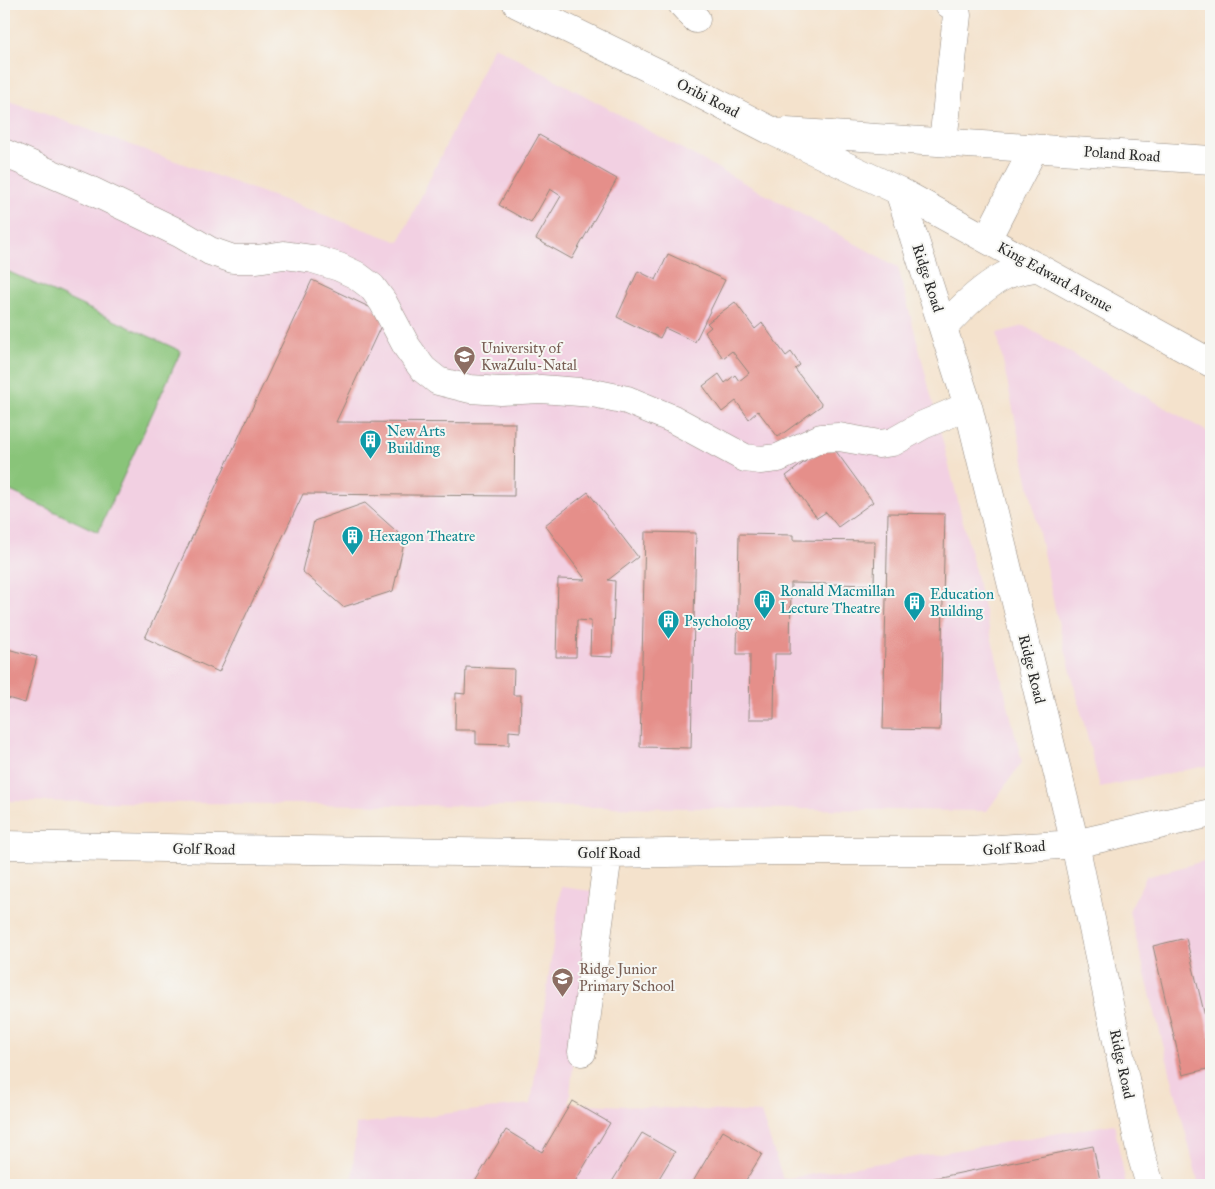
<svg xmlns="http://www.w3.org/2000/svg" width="1215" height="1189" font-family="'IM FELL Great Primer',serif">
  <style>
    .built { fill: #f2d0e2 }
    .green { fill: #89c479; stroke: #5a7852 }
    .building { fill: #e58f8a }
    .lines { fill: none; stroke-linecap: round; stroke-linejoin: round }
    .minor-casing { stroke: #90867c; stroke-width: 29 }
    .minor { stroke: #fff; stroke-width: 28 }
    .labels { text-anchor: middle; stroke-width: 4; stroke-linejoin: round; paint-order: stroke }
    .street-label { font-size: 15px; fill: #2b2b2b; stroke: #f6f6f2 }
    .education-label { font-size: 15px; fill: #785e54; stroke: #f6f6f2; text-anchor: start }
    .culture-label { font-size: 15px; fill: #0d838f; stroke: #f6f6f2; text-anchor: start }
  </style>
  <rect width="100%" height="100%" fill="#f6f6f2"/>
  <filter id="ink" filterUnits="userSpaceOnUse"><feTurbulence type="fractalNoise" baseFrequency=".02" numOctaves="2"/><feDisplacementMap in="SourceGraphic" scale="10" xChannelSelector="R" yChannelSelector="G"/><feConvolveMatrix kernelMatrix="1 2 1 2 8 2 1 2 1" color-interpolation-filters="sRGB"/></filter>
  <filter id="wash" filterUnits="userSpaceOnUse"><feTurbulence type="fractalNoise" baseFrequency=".0096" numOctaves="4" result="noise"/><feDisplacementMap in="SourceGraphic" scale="20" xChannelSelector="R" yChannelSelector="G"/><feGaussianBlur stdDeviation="1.12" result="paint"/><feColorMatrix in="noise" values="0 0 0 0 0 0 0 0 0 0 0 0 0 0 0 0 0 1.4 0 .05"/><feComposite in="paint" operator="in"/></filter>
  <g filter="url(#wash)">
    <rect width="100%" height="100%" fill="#f4e2cc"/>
    <path class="built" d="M494,46l404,221 56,218 68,277 -35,49 -983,-10v-702l395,143z
      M1024,326l187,108v331l-111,22 -45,-178 -58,-276z
      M1211,859v326h-12l-70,-274 17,-34z
      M561,887l31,4 -23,212 192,10 22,66 331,-55 12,61h-774l4,-61 175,-20z"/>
    <path class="green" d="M5,270l176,81 -83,181 -94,-44z"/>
    <g id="blocks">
      <path class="building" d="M539,135l78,44 -45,80 -36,-20 25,-43 -11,-7 -19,34 -32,-18z
        M668,254l57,26 -30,62 -30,-14 -5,10 -43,-21 21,-46 18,9z
        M312,280l74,35 -50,107 179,1 -1,73 -211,-2 -84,178 -74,-34z
        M735,302l20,27 7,-6 24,33 5,-4 9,13 -5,4 27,36 -44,32 -20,-26 -9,8 -13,-18 -14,11 -19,-26 16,-12 6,9 10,-8 4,6 10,-8 -17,-22 -9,7 -18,-26 6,-5 -4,-4z
        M830,443l43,59 -35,25 -12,-15 -9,6 -31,-42z
        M588,492l50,65 -30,23 7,1 -3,76 -22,-1 1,-35 -14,-1 -1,37h-20l2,-78 28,1 -41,-55z
        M365,503l40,36 -12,52 -50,16 -41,-36 12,-50z
        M888,513l57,1 -5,216 -57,-1z
        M645,532l51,1 -5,215 -51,-1z
        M739,534l54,1v5l82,1 -1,44 -83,-2 -1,71h-15l-1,65h-25l1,-65h-13z
        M4,648l33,9 -12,46 -21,-6z
        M466,667l48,2 -1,26h8l-1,37 -11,-1v14l-33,-1v-14h-21l1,-37 9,1z
        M1186,938l24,99h1v31l-28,7 -30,-129z
        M572,1101l38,22 -37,62h-100l33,-55 36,22z
        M723,1131l39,23 -16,26 9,5h-64z
        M642,1133l33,19 -20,33h-45z
        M1093,1146l8,39h-195v-1z"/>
    </g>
  </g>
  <g filter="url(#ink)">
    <use href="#blocks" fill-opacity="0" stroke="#90867c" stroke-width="1"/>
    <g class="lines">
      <defs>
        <path id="minor" d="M517,4l158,77 97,50 127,60 312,172
          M682,4l14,15
          M786,132l425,28
          M943,142l14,-127 -3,-8 -5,-3
          M4,153l88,38 89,43 29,17 23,8h24l27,-4 29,4 26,8 17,8 16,12 11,15 24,45 16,22 15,12 32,8 31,2 40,-2 52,4 34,7 46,19 72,39 15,2 18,-2 43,-20 18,-1 40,7 14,-2 30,-17 45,-19
          M899,191l69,215 107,438 66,310 9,31
          M987,239l47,-91
          M944,327c17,-19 37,-39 60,-51 10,-5 23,-6 34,-9
          M4,845l215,4 389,5 170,-3h192l105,-7 136,-31
          M582,1052l26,-198"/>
      </defs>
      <use href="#minor" class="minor-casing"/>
      <use href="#minor" class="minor"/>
    </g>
  </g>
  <defs>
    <symbol id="university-pin" viewBox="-11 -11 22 30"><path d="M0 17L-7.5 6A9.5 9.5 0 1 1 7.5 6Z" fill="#8d6e63" stroke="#f6f6f2"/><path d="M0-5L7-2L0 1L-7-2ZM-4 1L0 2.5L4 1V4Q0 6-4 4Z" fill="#fff"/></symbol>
    <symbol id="building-pin" viewBox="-11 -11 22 30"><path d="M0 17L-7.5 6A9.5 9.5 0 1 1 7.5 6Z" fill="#0f9aa8" stroke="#f6f6f2"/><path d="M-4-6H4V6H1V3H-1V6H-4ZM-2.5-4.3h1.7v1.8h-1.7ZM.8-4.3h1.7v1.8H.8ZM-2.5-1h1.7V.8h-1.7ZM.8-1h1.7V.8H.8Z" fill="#fff"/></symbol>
    <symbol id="school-pin" viewBox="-11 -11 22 30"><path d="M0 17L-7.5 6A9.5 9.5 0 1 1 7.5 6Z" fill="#8d6e63" stroke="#f6f6f2"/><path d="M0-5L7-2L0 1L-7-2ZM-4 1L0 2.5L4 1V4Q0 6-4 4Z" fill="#fff"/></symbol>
  </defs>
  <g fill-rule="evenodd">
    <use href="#university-pin" x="452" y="344" width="25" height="34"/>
    <use href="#building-pin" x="358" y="428" width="25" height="34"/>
    <use href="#building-pin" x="340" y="524" width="25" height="34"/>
    <use href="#building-pin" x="752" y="588" width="25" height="34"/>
    <use href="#building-pin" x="902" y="590" width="25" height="34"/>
    <use href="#building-pin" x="656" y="608" width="25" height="34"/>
    <use href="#school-pin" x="550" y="966" width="25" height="34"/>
  </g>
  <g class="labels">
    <g class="street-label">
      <text transform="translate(708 98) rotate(27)" y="5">Oribi Road</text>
      <text transform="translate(1122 154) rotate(4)" y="5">Poland Road</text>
      <text transform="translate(1055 277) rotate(29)" y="5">King Edward Avenue</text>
      <text transform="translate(928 278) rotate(72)" y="5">Ridge Road</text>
      <text transform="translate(1032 669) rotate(76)" y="5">Ridge Road</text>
      <text transform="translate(1014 848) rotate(-4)" y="5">Golf Road</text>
      <text transform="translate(204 849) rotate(1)" y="5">Golf Road</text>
      <text x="609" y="858">Golf Road</text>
      <text transform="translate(1122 1064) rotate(78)" y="5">Ridge Road</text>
    </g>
    <g class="education-label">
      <text x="481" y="353">University of<tspan x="481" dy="17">KwaZulu-Natal</tspan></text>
      <text x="579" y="974">Ridge Junior<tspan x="579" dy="17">Primary School</tspan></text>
    </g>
    <g class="culture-label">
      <text x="387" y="436">New Arts<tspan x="387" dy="17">Building</tspan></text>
      <text x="369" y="541">Hexagon Theatre</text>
      <text x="780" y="596">Ronald Macmillan<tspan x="780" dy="17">Lecture Theatre</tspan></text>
      <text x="930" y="599">Education<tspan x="930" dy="17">Building</tspan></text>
      <text x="684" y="626">Psychology</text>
    </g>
  </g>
  <rect width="1215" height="1189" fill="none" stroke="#f6f6f2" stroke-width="20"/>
</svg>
